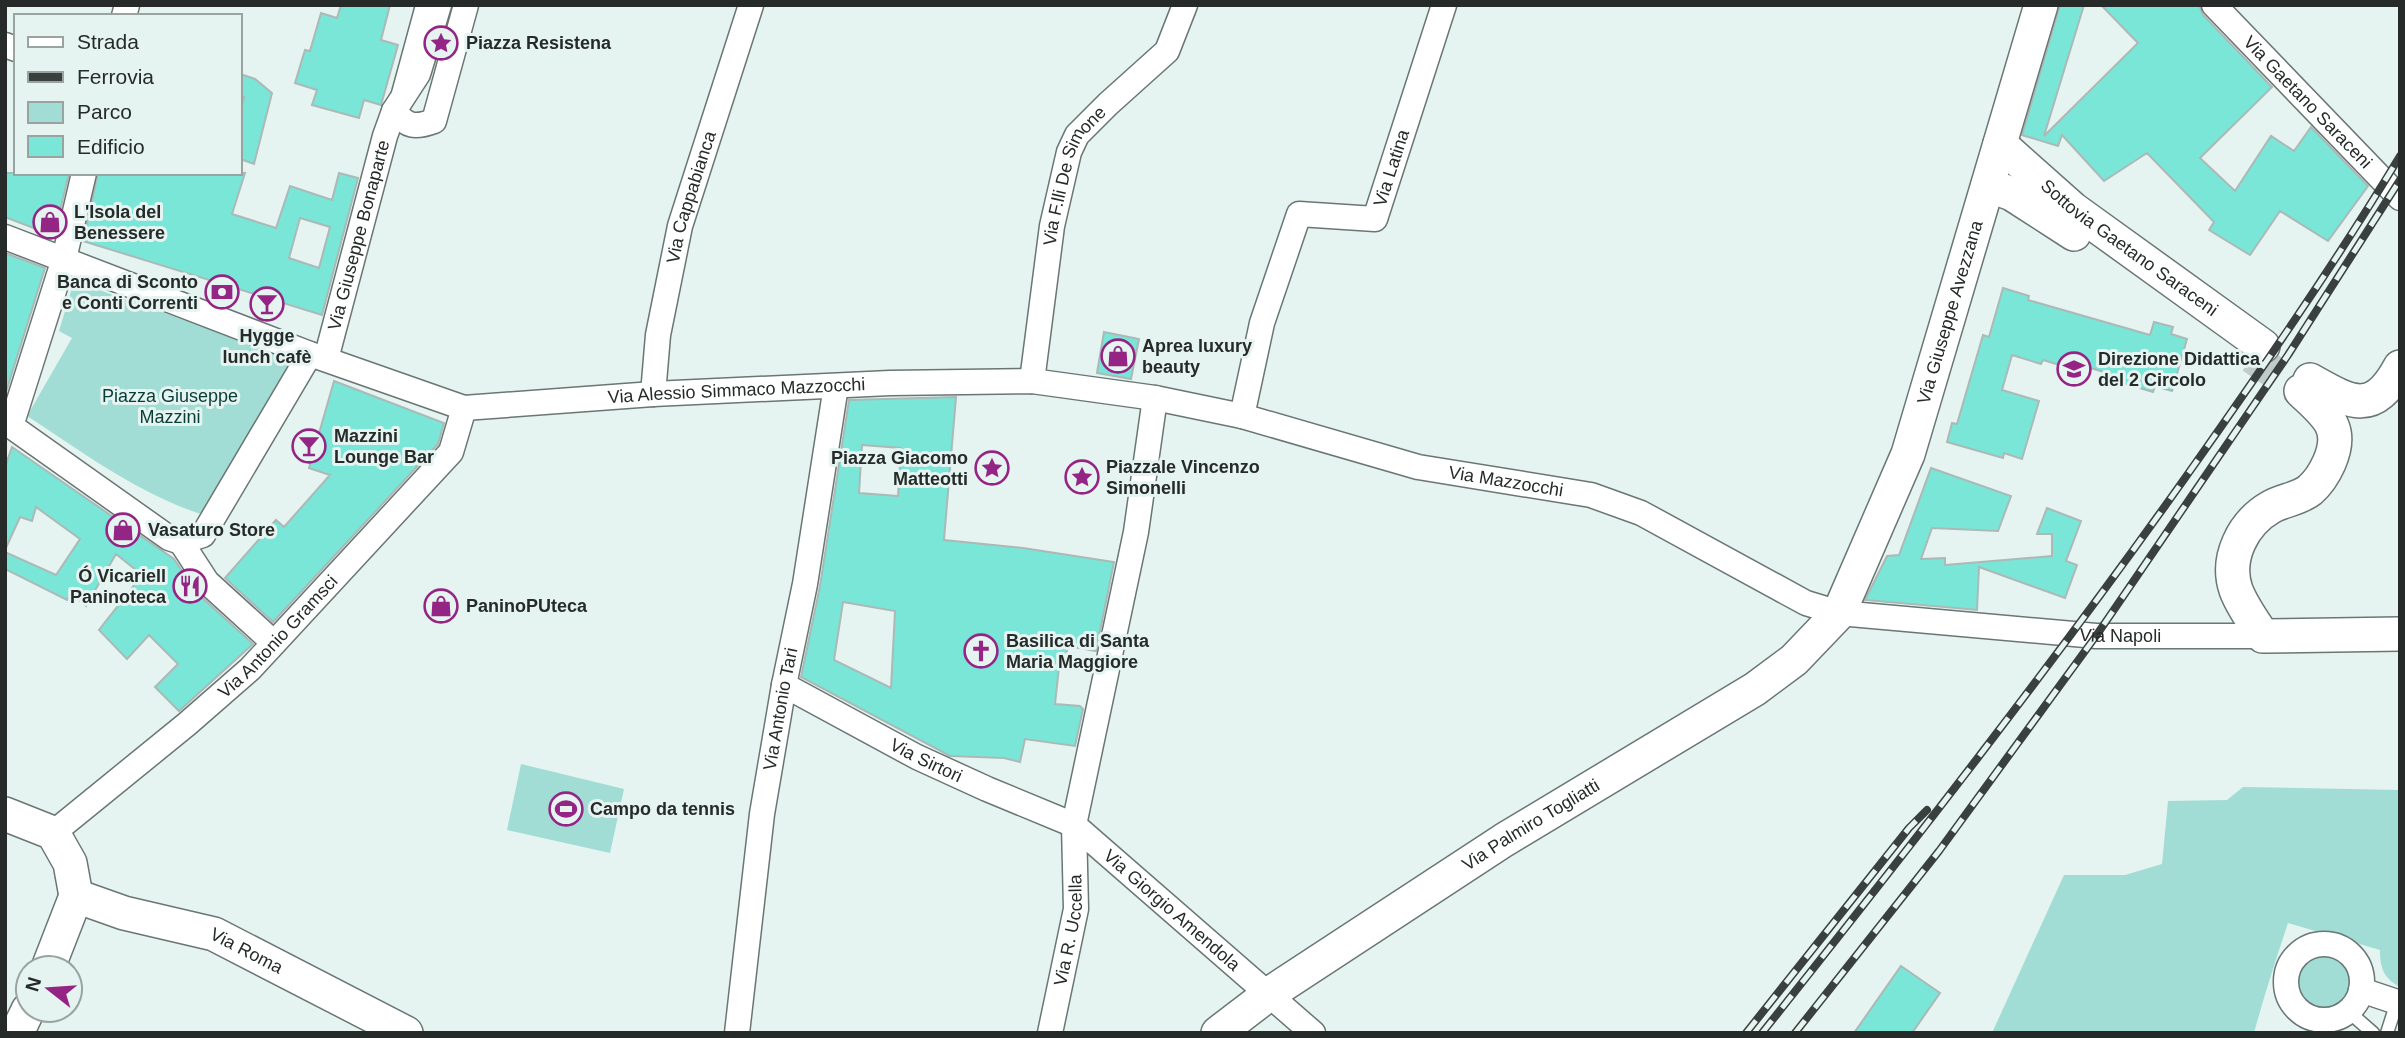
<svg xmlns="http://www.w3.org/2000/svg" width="2405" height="1038" font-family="Helvetica,sans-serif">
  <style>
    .green { fill: #a1ddd4 }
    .building { fill: #79e6d8; stroke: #abb9b7; stroke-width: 2; fill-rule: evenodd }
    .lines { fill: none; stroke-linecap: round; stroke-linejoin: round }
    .secondary-tunnel { stroke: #bfccc9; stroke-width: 33; stroke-dasharray: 33 17; stroke-linecap: butt }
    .lane-casing { stroke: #697674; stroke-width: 15 }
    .street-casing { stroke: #697674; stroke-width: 27 }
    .secondary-casing { stroke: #697674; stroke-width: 36 }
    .lane { stroke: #fff; stroke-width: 12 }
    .street { stroke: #fff; stroke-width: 24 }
    .secondary { stroke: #fff; stroke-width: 33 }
    .rail-casing { stroke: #3a403e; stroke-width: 8 }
    .rail { stroke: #e5f4f1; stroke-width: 5; stroke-dasharray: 16; stroke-linecap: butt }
    .labels { text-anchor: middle; stroke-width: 6; stroke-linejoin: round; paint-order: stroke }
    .poi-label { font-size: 18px; font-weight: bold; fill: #262b2a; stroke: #e5f4f1; text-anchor: start }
    .street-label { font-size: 18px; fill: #262b2a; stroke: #e5f4f1 }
    .park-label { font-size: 18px; fill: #083d38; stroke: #e5f4f1 }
  </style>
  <rect width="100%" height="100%" fill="#e5f4f1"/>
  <path class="green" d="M74,281l220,78 -87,157c-66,-20 -123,-63 -180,-100l45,-78 -13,-7z
    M521,764l103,25 -14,64 -103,-23z
    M2243,787l157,3v197c-17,-9 -20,-20 -20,-37l-92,-27c-12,36 -24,73 -34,110h-262l72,-158h61l37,-11 6,-63 59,-1z
    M2295 982a29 29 0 1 1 58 0a29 29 0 1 1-58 0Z"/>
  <path class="building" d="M341,5h49l-9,35 17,5 -17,60 -17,-5 -5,18 -47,-13 5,-15 -22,-7 10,-33 5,1 11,-38 16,5z
    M2060,5h24l-40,131 94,-93 -37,-38h98l4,10 69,72 -72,71 35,33 36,-55 23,15 17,-24 57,59 -40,55 -48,-30 -30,44 -41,-25 5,-8 -67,-69 -43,28 -42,-46 -4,11 -36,-11z
    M240,74l15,5 17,14 -18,71 -14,-5v-46l4,-16 -4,-1z
    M5,173h64l-15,63 -49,-19z
    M98,173h147l-13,41 44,14 14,-42 42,14 7,-27 19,5 -36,137 -239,-74zM300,218l30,9 -11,41 -30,-10z
    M5,253l40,15 -40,127z
    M2003,288l26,8 -1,4 122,35 4,-13 19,5 -2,7 16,5 -15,52 -17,-5 -2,6 -40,-12 1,-5 -37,-11 -1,6 -33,-10 -2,4 -29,-9 -10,35 37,11 -17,58 -18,-6 -1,5 -56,-16 5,-19 5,1 26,-89 6,2z
    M1104,332l35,7 -8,40 -34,-6z
    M334,381l110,42 -6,21 -165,178 -48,-44 51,-58 8,7 46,-52 -21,-7z
    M956,397l-12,143 79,8 91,14 -18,89 -28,-5 -3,13 -5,-1 -5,46 25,2 3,3 -8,37 -50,-7 -5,23 -16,-4 -54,-2 -149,-79 19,-91 29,-186zM862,445l39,3 -3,48 -39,-3zM843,602l52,9 -4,77 -57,-28z
    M12,447l162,112 23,34 56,51 -74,67 -24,-24 23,-23 -29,-29 -22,24 -28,-29 43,-55 -26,-21 -30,52 -15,-13 -4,7 -62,-31v-17l51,23 24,-36 -44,-32 -4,14 -12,-4 -15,33v-83z
    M1931,468l80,28 -13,35 -66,-3 -11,31 24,-1v7l107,-9v-22h-15l10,-26 34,13 -15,40 11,4 -12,33 -86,-31 -2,43 -112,-10 22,-44 12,-1z
    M1901,966l39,27 -28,40h-58z"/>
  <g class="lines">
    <path class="secondary-tunnel" d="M2252,357l49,34"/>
    <defs>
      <path id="lane" d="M398,93l24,-88
        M2348,1011l25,22
        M2387,1033l10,-31"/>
      <g id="street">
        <path id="s1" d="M2214,5l186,193"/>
        <path d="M124,16l3,-11"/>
        <path d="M5,45l11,4"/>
        <path d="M394,111c13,16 21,17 40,10l32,-116"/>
        <path d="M84,173l-20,86 -53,167 158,112 12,4 22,-7 107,-181"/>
        <path id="s2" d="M5,237l305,117 154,54 189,-14 237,-11 142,-2 123,17 87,18 176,51 173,28 50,18 165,90 33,10 257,23h167"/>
        <path id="s3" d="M326,359l59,-223 9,-25 24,-37 21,-69"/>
        <path id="s4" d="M1032,381l20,-155 17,-74 8,-17 31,-31 59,-53 18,-46"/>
        <path id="s5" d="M653,394l5,-59 22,-109 71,-221"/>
        <path id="s6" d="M1242,416l20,-93 37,-109 76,5 69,-214"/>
        <path d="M181,542l26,40 67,61"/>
        <path id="s7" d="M784,685l133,72 70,32 87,36 239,208"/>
        <path id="s8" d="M53,833l134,-109 63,-55 201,-217 13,-44"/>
        <circle cx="2324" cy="982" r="38"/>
        <path d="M2361,990l39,13"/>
        <path id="s9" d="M737,1033l25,-219 22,-129 21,-101 31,-198"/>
        <path id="s10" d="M1050,1033l26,-124 -2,-84 62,-293 19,-134"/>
      </g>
      <g id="secondary">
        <path id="s11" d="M2000,144l73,65 190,137"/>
        <path d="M1988,185l24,9 62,40"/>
        <path d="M2310,380c41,23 63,37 90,-13"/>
        <path d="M2301,391c25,24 44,36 28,72 -4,9 -11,20 -19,27 -11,9 -27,10 -39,17 -28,16 -46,51 -35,83 6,16 17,31 27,46l137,-2"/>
        <path d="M5,814l48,19 17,30 6,33"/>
        <path id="s12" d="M76,896l48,17 90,21 192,99"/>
        <path d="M48,968l28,-72"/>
        <path d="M17,1033l11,-23"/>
        <path id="s13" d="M1218,1033l51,-39 235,-154 251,-151 39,-29 45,-47 69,-159 133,-449"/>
      </g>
    </defs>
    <use href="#lane" class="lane-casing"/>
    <use href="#street" class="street-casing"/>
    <use href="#secondary" class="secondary-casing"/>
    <use href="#lane" class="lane"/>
    <use href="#street" class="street"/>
    <use href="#secondary" class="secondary"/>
    <defs>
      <path id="rail" d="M1746,1033l163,-205 18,-18
        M1762,1033c145,-182 288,-365 423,-555 74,-105 148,-211 215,-322
        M1795,1033l144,-182 157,-215 192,-281 112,-175"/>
    </defs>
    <use href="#rail" class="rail-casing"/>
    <use href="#rail" class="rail"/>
  </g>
  <defs>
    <symbol id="sight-ring" viewBox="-11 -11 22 22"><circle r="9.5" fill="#e5f4f1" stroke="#952585" stroke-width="1.5"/><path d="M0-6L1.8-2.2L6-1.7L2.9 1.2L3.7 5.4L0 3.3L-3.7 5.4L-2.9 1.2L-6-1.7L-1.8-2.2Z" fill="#952585"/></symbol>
    <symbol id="shop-ring" viewBox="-11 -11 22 22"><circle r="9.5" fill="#e5f4f1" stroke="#952585" stroke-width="1.5"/><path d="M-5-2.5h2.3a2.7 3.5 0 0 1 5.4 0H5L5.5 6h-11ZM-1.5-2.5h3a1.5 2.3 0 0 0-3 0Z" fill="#952585"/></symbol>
    <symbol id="bank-ring" viewBox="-11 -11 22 22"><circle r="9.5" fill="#e5f4f1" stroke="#952585" stroke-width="1.5"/><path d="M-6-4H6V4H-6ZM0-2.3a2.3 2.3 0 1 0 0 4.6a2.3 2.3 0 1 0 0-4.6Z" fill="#952585"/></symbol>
    <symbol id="bar-ring" viewBox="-11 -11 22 22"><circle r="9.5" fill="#e5f4f1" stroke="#952585" stroke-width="1.5"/><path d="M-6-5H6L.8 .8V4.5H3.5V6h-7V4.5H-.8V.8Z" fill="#952585"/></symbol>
    <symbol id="school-ring" viewBox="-11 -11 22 22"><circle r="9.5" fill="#e5f4f1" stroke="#952585" stroke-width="1.5"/><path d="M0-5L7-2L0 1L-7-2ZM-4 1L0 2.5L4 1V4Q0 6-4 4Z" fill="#952585"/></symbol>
    <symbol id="restaurant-ring" viewBox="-11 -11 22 22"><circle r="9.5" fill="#e5f4f1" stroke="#952585" stroke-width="1.5"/><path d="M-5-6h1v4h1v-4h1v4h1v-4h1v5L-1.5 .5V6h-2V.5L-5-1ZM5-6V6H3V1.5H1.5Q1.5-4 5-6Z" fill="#952585"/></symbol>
    <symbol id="church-ring" viewBox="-11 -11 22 22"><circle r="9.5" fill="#e5f4f1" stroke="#952585" stroke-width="1.5"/><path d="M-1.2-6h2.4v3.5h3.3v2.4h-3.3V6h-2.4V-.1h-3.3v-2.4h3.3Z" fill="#952585"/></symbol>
    <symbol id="stadium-ring" viewBox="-11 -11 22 22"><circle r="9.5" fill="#e5f4f1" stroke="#952585" stroke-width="1.5"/><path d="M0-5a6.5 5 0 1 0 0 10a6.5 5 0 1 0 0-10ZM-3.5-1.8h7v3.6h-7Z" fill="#952585"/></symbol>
  </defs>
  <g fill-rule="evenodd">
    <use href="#sight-ring" x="422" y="24" width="38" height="38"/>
    <use href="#shop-ring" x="31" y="203" width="38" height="38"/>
    <use href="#bank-ring" x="203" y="273" width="38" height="38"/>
    <use href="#bar-ring" x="248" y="285" width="38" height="38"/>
    <use href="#shop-ring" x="1099" y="337" width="38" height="38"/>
    <use href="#school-ring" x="2055" y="350" width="38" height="38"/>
    <use href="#bar-ring" x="290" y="427" width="38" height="38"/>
    <use href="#sight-ring" x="973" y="449" width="38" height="38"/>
    <use href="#sight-ring" x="1063" y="458" width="38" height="38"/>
    <use href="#shop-ring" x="104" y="511" width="38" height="38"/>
    <use href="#restaurant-ring" x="171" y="567" width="38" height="38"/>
    <use href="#shop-ring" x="422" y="587" width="38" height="38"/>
    <use href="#church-ring" x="962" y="632" width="38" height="38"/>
    <use href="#stadium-ring" x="547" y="790" width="38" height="38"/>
  </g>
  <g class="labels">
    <g class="poi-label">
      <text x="466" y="49">Piazza Resistena</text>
      <text x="74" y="218">L'Isola del<tspan x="74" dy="21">Benessere</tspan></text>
      <text x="198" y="288" text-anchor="end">Banca di Sconto<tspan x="198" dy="21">e Conti Correnti</tspan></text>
      <text x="267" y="342" text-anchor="middle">Hygge<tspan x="267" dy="21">lunch cafè</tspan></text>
      <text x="1142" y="352">Aprea luxury<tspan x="1142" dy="21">beauty</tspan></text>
      <text x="2098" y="365">Direzione Didattica<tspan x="2098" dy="21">del 2 Circolo</tspan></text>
      <text x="334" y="442">Mazzini<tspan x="334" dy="21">Lounge Bar</tspan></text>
      <text x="968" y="464" text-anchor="end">Piazza Giacomo<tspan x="968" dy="21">Matteotti</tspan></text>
      <text x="1106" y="473">Piazzale Vincenzo<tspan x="1106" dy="21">Simonelli</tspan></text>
      <text x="148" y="536">Vasaturo Store</text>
      <text x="166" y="582" text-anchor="end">Ó Vicariell<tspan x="166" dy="21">Paninoteca</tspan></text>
      <text x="466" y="612">PaninoPUteca</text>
      <text x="1006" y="647">Basilica di Santa<tspan x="1006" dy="21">Maria Maggiore</tspan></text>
      <text x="590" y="815">Campo da tennis</text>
    </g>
    <g class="street-label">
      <text dy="6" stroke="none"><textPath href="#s1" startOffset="135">Via Gaetano Saraceni</textPath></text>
      <text dy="6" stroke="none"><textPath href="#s6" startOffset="340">Via Latina</textPath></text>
      <text dy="6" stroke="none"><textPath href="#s4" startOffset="212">Via F.lli De Simone</textPath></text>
      <text dy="6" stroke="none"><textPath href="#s5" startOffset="201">Via Cappabianca</textPath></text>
      <text dy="6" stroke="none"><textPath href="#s3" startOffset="128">Via Giuseppe Bonaparte</textPath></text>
      <text dy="6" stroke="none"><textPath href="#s11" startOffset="166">Sottovia Gaetano Saraceni</textPath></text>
      <text dy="6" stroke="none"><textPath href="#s13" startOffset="1073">Via Giuseppe Avezzana</textPath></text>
      <text dy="6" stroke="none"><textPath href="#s2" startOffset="763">Via Alessio Simmaco Mazzocchi</textPath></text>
      <text dy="6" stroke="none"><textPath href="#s2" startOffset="1544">Via Mazzocchi</textPath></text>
      <text dy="6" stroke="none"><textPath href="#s2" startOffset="2188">Via Napoli</textPath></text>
      <text dy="6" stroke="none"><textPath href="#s8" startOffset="299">Via Antonio Gramsci</textPath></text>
      <text dy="6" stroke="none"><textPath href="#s9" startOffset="327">Via Antonio Tari</textPath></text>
      <text dy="6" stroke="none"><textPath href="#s7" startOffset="161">Via Sirtori</textPath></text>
      <text dy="6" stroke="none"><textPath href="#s13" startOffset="376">Via Palmiro Togliatti</textPath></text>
      <text dy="6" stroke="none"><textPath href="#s7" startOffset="452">Via Giorgio Amendola</textPath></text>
      <text dy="6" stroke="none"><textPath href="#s10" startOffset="105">Via R. Uccella</textPath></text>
      <text dy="6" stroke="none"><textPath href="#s12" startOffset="180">Via Roma</textPath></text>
    </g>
    <g class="park-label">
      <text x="170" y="402">Piazza Giuseppe<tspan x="170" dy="21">Mazzini</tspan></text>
    </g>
  </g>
  <rect width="2405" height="1038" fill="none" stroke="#262b2a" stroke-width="14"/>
  <rect x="14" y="14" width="228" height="161" fill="#e5f4f1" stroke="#99a4a1" stroke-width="2"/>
  <rect x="28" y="37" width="35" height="10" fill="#ffffff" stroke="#99a4a1" stroke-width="2"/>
  <text x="77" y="49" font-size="21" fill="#262b2a">Strada</text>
  <rect x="28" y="72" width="35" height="10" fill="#3a403e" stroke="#99a4a1" stroke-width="2"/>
  <text x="77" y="84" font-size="21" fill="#262b2a">Ferrovia</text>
  <rect x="28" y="102" width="35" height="21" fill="#a1ddd4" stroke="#99a4a1" stroke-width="2"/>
  <text x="77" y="119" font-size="21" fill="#262b2a">Parco</text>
  <rect x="28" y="136" width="35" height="21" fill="#79e6d8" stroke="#99a4a1" stroke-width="2"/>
  <text x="77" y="154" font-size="21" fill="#262b2a">Edificio</text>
  <g transform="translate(49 989) rotate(287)"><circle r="33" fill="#e5f4f1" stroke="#99a4a1" stroke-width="2"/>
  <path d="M0-5L12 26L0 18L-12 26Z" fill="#952585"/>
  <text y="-10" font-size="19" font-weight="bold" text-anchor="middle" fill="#262b2a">N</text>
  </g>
</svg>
